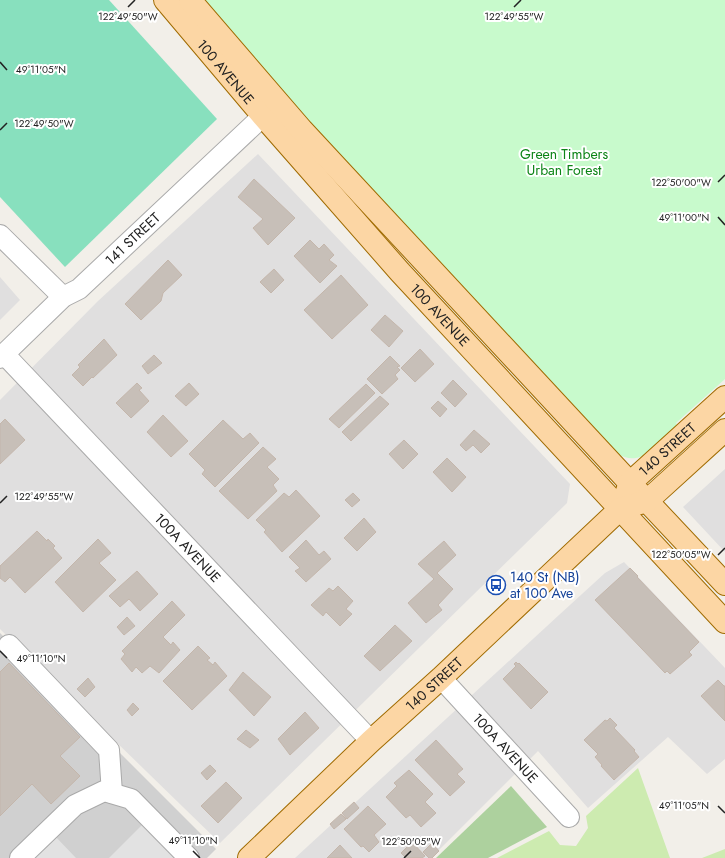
<svg xmlns="http://www.w3.org/2000/svg" width="725" height="858" font-family="Jost,sans-serif">
  <style>
    .residential { fill: #e0dfdf }
    .religious { fill: #d0d0d0 }
    .grass { fill: #cdebb0 }
    .forest { fill: #add19e }
    .park { fill: #c8facc }
    .pitch { fill: #88e0be }
    .parking { fill: #e2e2e2 }
    .building { fill: #c7bfb8; stroke: #c4b6ab }
    .lines { fill: none; stroke-linecap: round; stroke-linejoin: round }
    .minor-casing { stroke: #a9a9a9; stroke-width: 22 }
    .major-casing { stroke: #a06b00; stroke-width: 24 }
    .minor { stroke: #fff; stroke-width: 20 }
    .major { stroke: #fcd6a4; stroke-width: 22 }
    .ticks { fill: none; stroke: #222; stroke-width: 1.5 }
    .labels { text-anchor: middle; stroke-width: 4; stroke-linejoin: round; paint-order: stroke }
    .street-label { font-size: 14px; fill: #222; stroke: #fff }
    .park-label { font-size: 14px; fill: #0c8416; stroke: #fff }
    .transit-label { font-size: 14px; fill: #164399; stroke: #fff; text-anchor: start }
    .ticks-label { font-size: 10px; text-anchor: middle; fill: #222; stroke: #fff; stroke-width: 4; stroke-linejoin: round; paint-order: stroke }
  </style>
  <rect width="100%" height="100%" fill="#f2efe9"/>
  <path class="residential" d="M258,154l312,330 -3,19 -347,340 -220,-214v-229l98,-99z
    M0,277l20,23 -20,20z
    M725,469v83l-42,-45z
    M624,562l101,106v91l-18,15 -39,-37 -80,71 -50,-57 -107,107h-136l264,-243 46,-42z"/>
  <path class="religious" d="M0,633l216,216 -9,9h-207z"/>
  <path class="grass" d="M638,768l32,90h-173l52,-27 11,14 16,1 12,-18 -2,-12z
    M725,849v9h-23z"/>
  <path class="forest" d="M511,786l36,41 -59,31h-52z"/>
  <path class="park" d="M202,0h523v379l-49,44 2,4c-10,8 -30,30 -42,31 -7,1 -13,-1 -18,-4l-306,-326z"/>
  <path class="pitch" d="M0,0h109l108,119 -152,148 -65,-70z"/>
  <path class="parking" d="M143,824l33,34h-67z
    M55,836l21,22h-43z"/>
  <path class="building" d="M254,179l41,39 -27,27 -15,-17 10,-9 -25,-22z
    M310,240l9,9 5,-5 10,11 -5,5 8,6 -17,17 -26,-27z
    M168,260l14,15 -19,18 -2,8 -20,19 -16,-16z
    M274,269l10,11 -13,13 -11,-11z
    M341,275l27,30 -36,34 -28,-29z
    M385,315l18,16 -14,16 -18,-17z
    M104,339l13,16 -24,23 -1,-1 -9,9 -11,-11 8,-8 -2,-2z
    M420,349l14,15 -19,18 -14,-14z
    M154,355l8,8 -14,11 -6,-8z
    M390,356l10,10 -3,1 3,3 -5,5 3,4 -16,15 -15,-15z
    M453,380l14,14 -12,13 -14,-14z
    M137,383l5,5 -3,2 10,11 -18,17 -15,-15z
    M189,383l10,11 -13,12 -11,-10z
    M366,384l9,9 -36,35 -10,-9z
    M380,396l9,8 -38,37 -9,-9z
    M438,401l9,8 -7,8 -9,-9z
    M163,415l25,26 -17,16 -24,-25z
    M5,419l20,21 -25,24v-40z
    M223,420l20,19 7,-6 9,10 -44,44 -13,-13 3,-4 -16,-16z
    M474,430l16,14 -9,9 -8,-8 -7,6 -6,-6z
    M404,440l14,14 -15,15 -14,-15z
    M263,447l13,12 -9,8 12,12 -6,6 4,6 -29,28 -29,-28z
    M447,458l19,19 -14,15 -19,-20z
    M296,490l24,26 -38,36 -18,-20 2,-2 -10,-10 28,-27 5,4z
    M353,493l7,7 -8,7 -7,-7z
    M364,518l12,14 -19,19 -13,-13z
    M37,531l10,10 1,-2 7,7 -2,2 9,10 -37,35 -15,-16 -5,5 -5,-4v-12z
    M98,539l13,14 -12,10 17,17 -33,32 -28,-30z
    M306,540l13,15 5,-4 7,8 -25,23 -11,-11 5,-3 -11,-11z
    M444,541l12,14 -19,18 16,16 -15,16 4,5 -16,13 -18,-20 26,-24 -16,-15z
    M630,568l8,8 -1,1 62,65 -10,10 3,3 -22,19 -3,-3 -2,2 -70,-73z
    M137,571l21,23 -18,17 -11,-12 -9,8 -11,-11z
    M338,586l15,15 -7,8 6,5 -12,12 -14,-14 -3,4 -12,-11 18,-17 4,3z
    M172,601l13,14 -22,22 8,8 2,-3 7,8 -21,23 -9,-7 -8,7 -6,-6 -4,5 -11,-13 4,-5 -3,-3z
    M127,617l8,9 -11,9 -7,-8z
    M395,625l17,16 -32,30 -16,-15z
    M198,646l12,12 -3,2 6,5 2,-3 12,14 -35,34 -29,-29z
    M516,662l2,2 1,-1 29,29 -17,17 -28,-30 13,-13 -2,-2z
    M9,663l71,74 -20,19 20,20 -29,28 -19,-20 -32,32v-144z
    M243,672l28,25 -17,19 -25,-26z
    M88,678l7,9 -10,10 -8,-8z
    M718,680l6,6h1v35l-24,-25z
    M133,703l6,6 -7,7 -5,-6z
    M305,712l14,16 -29,27 -12,-16z
    M610,718l7,7 -3,3 21,22 -1,1 5,6 -25,23 -13,-14 1,-1 -7,-8 3,-3 -14,-14 21,-20 2,1z
    M246,730l13,10 -9,8 -13,-9z
    M436,740l27,29 -6,5 8,8 -15,14 -35,-36z
    M210,765l6,6 -9,9 -6,-7z
    M409,770l24,24 -8,8 11,11 -15,14 -11,-12 -4,3 -20,-21 11,-11 -3,-3z
    M226,782l16,16 -24,25 -17,-17z
    M354,802l5,6 -12,11 -5,-6z
    M368,806l18,18 -12,11 5,7 -10,10 -6,-6 -2,1 -17,-18z
    M341,814l5,5 -12,10 -4,-5z
    M412,842l13,14 -3,2h-16l-5,-5z
    M432,843l7,8 -7,7h-3l-6,-6z
    M340,845l12,13h-25z"/>
  <g class="lines">
    <defs>
      <g id="minor">
        <path d="M0,235l63,62"/>
        <path id="s1" d="M4,354l367,387"/>
        <path id="s2" d="M0,358l63,-61 16,-8 184,-173"/>
        <path d="M9,645l100,105 3,43"/>
        <path id="s3" d="M441,678l128,139"/>
        <path d="M20,858l55,-53 29,-14 27,8 58,59"/>
      </g>
      <g id="major">
        <path id="s4" d="M165,0l98,116 137,156 325,350"/>
        <path d="M190,0l112,130 328,353 95,101"/>
        <path id="s5" d="M625,497l5,-14 95,-86"/>
        <path id="s6" d="M249,858l122,-117 70,-63 179,-169 27,-8 78,-71"/>
      </g>
    </defs>
    <use href="#minor" class="minor-casing"/>
    <use href="#major" class="major-casing"/>
    <use href="#minor" class="minor"/>
    <use href="#major" class="major"/>
  </g>
  <path class="ticks" d="M128,7l7,-7M514,7l7,-7M0,62l7,8M0,130l7,-7M718,182l7,-7M718,217l7,8M0,503l7,-7M718,555l7,-7M0,651l7,7M718,806l7,7M193,851l7,7M404,858l7,-7"/>
  <defs>
    <symbol id="bus-ring" viewBox="-11 -11 22 22"><circle r="9.5" fill="#fff" stroke="#1a4fb4" stroke-width="1.5"/><path d="M-5-6H5V4H4V6H2V4H-2V6H-4V4H-5ZM-3.5-4V0h7V-4ZM-3.5 1.2v1.5H-2V1.2ZM2 1.2v1.5H3.5V1.2Z" fill="#1a4fb4"/></symbol>
  </defs>
  <g fill-rule="evenodd">
    <use href="#bus-ring" x="485" y="574" width="22" height="22"/>
  </g>
  <g class="labels">
    <g class="street-label">
      <text dy="5" stroke="none"><textPath href="#s4" startOffset="94">100 AVENUE</textPath></text>
      <text dy="5" stroke="none"><textPath href="#s2" startOffset="179">141 STREET</textPath></text>
      <text dy="5" stroke="none"><textPath href="#s4" startOffset="418">100 AVENUE</textPath></text>
      <text dy="5" stroke="none"><textPath href="#s5" startOffset="65">140 STREET</textPath></text>
      <text dy="5" stroke="none"><textPath href="#s1" startOffset="267">100A AVENUE</textPath></text>
      <text dy="5" stroke="none"><textPath href="#s6" startOffset="254">140 STREET</textPath></text>
      <text dy="5" stroke="none"><textPath href="#s3" startOffset="95">100A AVENUE</textPath></text>
    </g>
    <g class="park-label">
      <text x="564" y="159">Green Timbers<tspan x="564" dy="16">Urban Forest</tspan></text>
    </g>
    <g class="transit-label">
      <text x="510" y="582">140 St (NB)<tspan x="510" dy="16">at 100 Ave</tspan></text>
    </g>
  </g>
  <g class="ticks-label">
    <text x="128" y="20">122°49'50"W</text>
    <text x="514" y="20">122°49'55"W</text>
    <text x="41" y="73">49°11'05"N</text>
    <text x="44" y="127">122°49'50"W</text>
    <text x="681" y="186">122°50'00"W</text>
    <text x="684" y="221">49°11'00"N</text>
    <text x="44" y="500">122°49'55"W</text>
    <text x="681" y="558">122°50'05"W</text>
    <text x="41" y="662">49°11'10"N</text>
    <text x="684" y="809">49°11'05"N</text>
    <text x="193" y="844">49°11'10"N</text>
    <text x="411" y="845">122°50'05"W</text>
  </g>
</svg>
